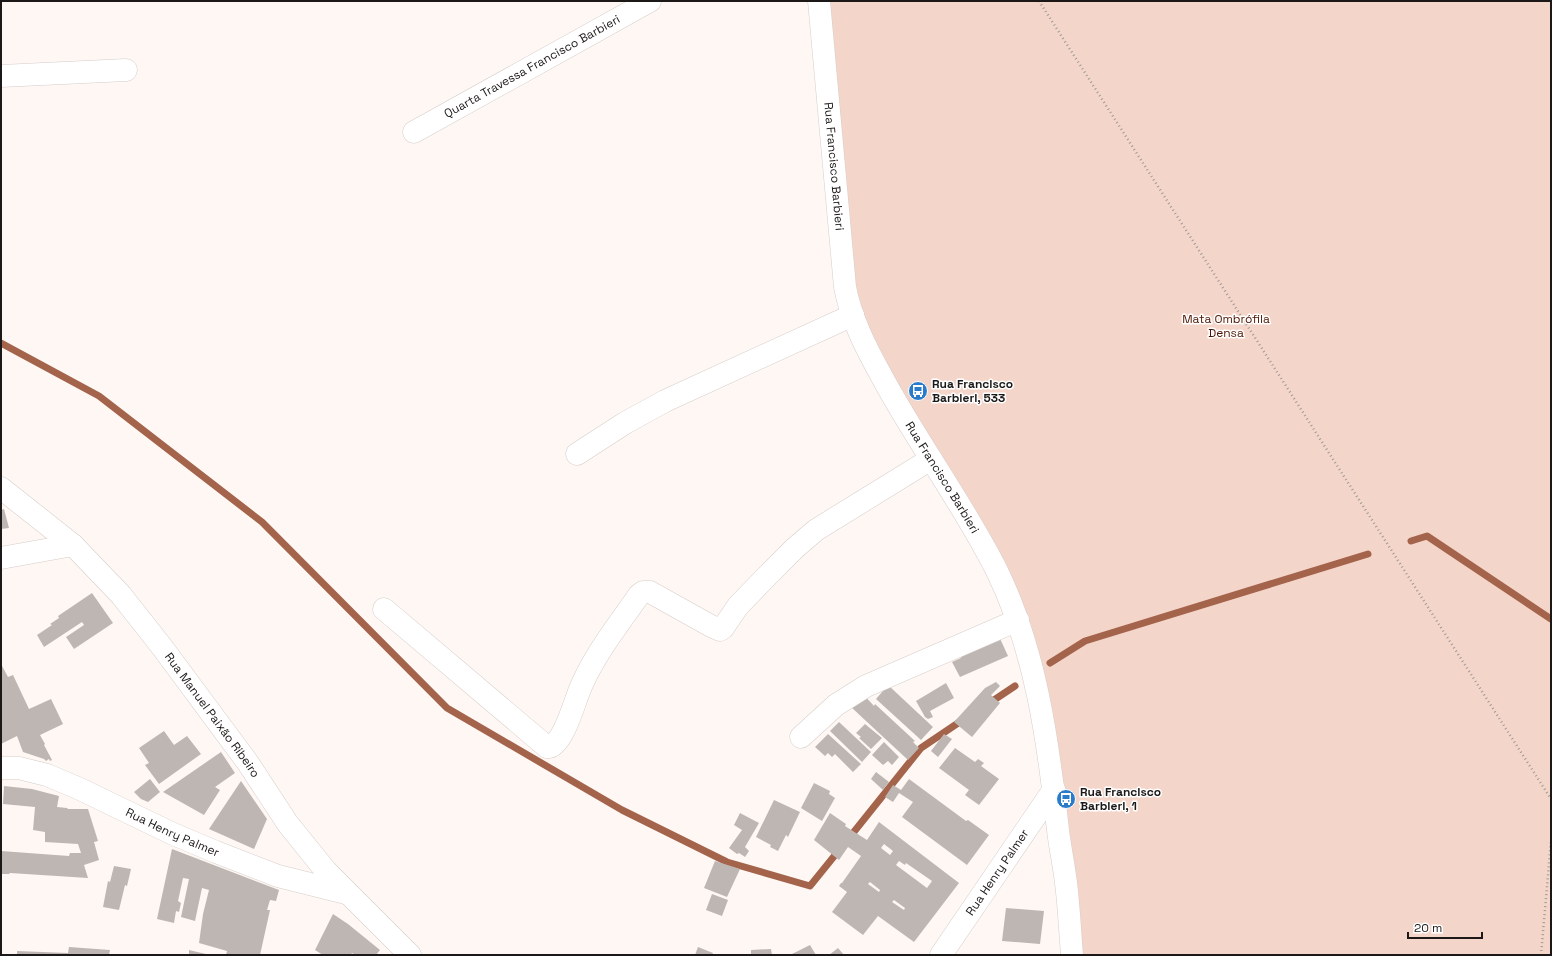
<svg xmlns="http://www.w3.org/2000/svg" width="1552" height="956" font-family="'Space Grotesk',sans-serif">
  <style>
    .green { fill: #f4d5ca }
    .lines { fill: none; stroke-linecap: round; stroke-linejoin: round }
    .stream { stroke: #a4634b; stroke-width: 7 }
    .building { fill: #beb6b2; fill-rule: evenodd }
    .minor-casing { stroke: #d6cdca; stroke-width: 23 }
    .path { stroke: #9f9a97; stroke-width: 2.5; stroke-dasharray: 1 3; stroke-linecap: butt }
    .minor { stroke: #fff; stroke-width: 22 }
    .labels { text-anchor: middle; stroke-width: 3; stroke-linejoin: round; paint-order: stroke }
    .street-label { font-size: 12px; fill: #1b1817; stroke: #fff }
    .park-label { font-size: 12px; fill: #4c1400; stroke: #fff }
    .poi-label { font-size: 12px; font-weight: bold; fill: #1b1817; stroke: #fff; text-anchor: start }
  </style>
  <rect width="100%" height="100%" fill="#fef7f4"/>
  <path class="green" d="M817,1h734v954h-486v-75l-52,-272 -165,-308z"/>
  <g class="lines">
    <path class="stream" d="M1,343l98,53 163,126 185,186 175,102 105,52 83,24 30,-37
      M1411,541l16,-5 124,83
      M1050,663l35,-22 283,-87
      M988,704l27,-18
      M849,838l72,-90 43,-29"/>
  </g>
  <path class="building" d="M4,509l5,19 -8,1v-19z
    M92,593l21,30 -39,26 -8,-12 18,-12 -2,-3 -38,25 -7,-12 15,-10 -2,-1 9,-6 -1,-2z
    M997,632l11,24 -48,21 -8,-15 9,-4 -4,-8z
    M1,664l7,13 5,-2 16,34 22,-10 12,25 -23,11 5,9 -1,1 8,15 -2,1 -1,-2 -3,2 -2,-2 -21,-7 -6,-16 -16,8z
    M996,682l4,4 -9,9 9,8 -28,34 -18,-15 31,-34z
    M946,683l8,15 -24,13 3,6 -5,2 -3,-2 -9,-16z
    M888,685l45,42 -12,13 -45,-41z
    M863,694l11,12 1,-2 40,37 -2,1 6,6 -11,12 -57,-53z
    M839,722l32,30 -9,10 -32,-31z
    M865,724l17,14 -11,11 -12,-11 2,-1 -5,-4z
    M164,731l10,14 13,-9 14,18 -42,30 -14,-19 4,-2 -10,-15z
    M828,734l33,30 -8,8 -18,-18 -3,3 -4,-4 -3,3 -10,-9z
    M944,734l8,5 -14,18 -7,-6z
    M884,742l15,15 -7,8 -4,-4 -5,4 -11,-10z
    M955,748l20,14 3,-3 6,4 -3,3 18,13 -20,26 -14,-10 4,-5 -30,-22z
    M221,752l14,21 -20,14 5,3 -16,25 -41,-23z
    M876,772l13,10 -6,8 -12,-11z
    M150,779l10,13 -12,10 -7,-3 -7,-7z
    M909,779l57,42 2,-1 21,15 -22,30 -65,-48 11,-15 -14,-9 -6,9 -8,-5 8,-12 8,5z
    M241,781l26,38 -13,30 -45,-20z
    M814,783l16,8 -1,3 6,4 -13,23 -21,-13z
    M4,786l28,3 27,7 -2,11 10,1 1,1h20l10,32 -4,1 5,18 -15,5 4,13 -78,-5 -1,1h-8v-23l68,5 1,-3h11l-3,-9 -33,-2v-10l-12,-2 2,-23 -32,-3z
    M774,800l26,12 -12,25 -2,-2 -8,16 -8,-4 1,-2 -15,-8z
    M740,813l19,10 -14,24 4,4 -4,6 -6,-4 -2,1 -8,-6 13,-18 -8,-5z
    M830,813l16,11 -1,2 22,14 12,-18 80,61 -45,59 -36,-26 -15,19 -31,-23 15,-20 -8,-6 2,-3h1l19,-27 -13,-9 -9,13 -25,-20zM884,844l9,7 -3,4 -9,-7zM899,861l6,4 1,-2 26,18 -5,7 -31,-23zM870,882l10,8 -1,2 -11,-8zM894,900l11,8 -1,2 -12,-8z
    M172,849l107,41 -3,11 -6,-1 -3,10h3l-10,45h-34l1,-4 -28,-8 4,-29 6,-24 -7,-2 -7,33 -14,-4 8,-38 -6,-1 -5,23 3,2 -2,9 -3,-1 -2,12 -17,-4z
    M715,861l25,8 -13,28 -23,-9z
    M114,866l17,3 -4,17 -2,-1 -6,25 -16,-3 5,-26 2,1z
    M712,894l16,6 -6,16 -16,-6z
    M1006,908l38,3 -4,33 -38,-3z
    M333,914l15,10 32,26 -4,5h-21l-3,-2 -1,2h-28l-8,-5z
    M810,945l6,10h-26z
    M69,947l41,3 -1,5h-92v-4l51,2z
    M698,947l15,6 -1,2h-17z
    M838,948l6,7h-15z
    M771,949l1,6h-21v-5z
    M189,950l17,4v1h-17z"/>
  <g class="lines">
    <defs>
      <g id="minor">
        <path id="s1" d="M819,1l26,286c6,32 21,61 37,90 35,65 80,125 114,192 40,81 52,172 62,261 2,18 6,35 8,53 3,24 4,48 6,72"/>
        <path d="M1,76l125,-6"/>
        <path id="s2" d="M414,132l236,-131"/>
        <path d="M577,454l48,-31 40,-22 188,-86"/>
        <path id="s3" d="M1,488l72,57 48,50 41,52 86,116 40,61 38,47 84,84"/>
        <path d="M1,558l72,-13"/>
        <path d="M384,609l163,138c14,2 27,-42 31,-53 14,-37 39,-67 61,-99l4,-3h7l61,34 9,4 3,-2 15,-22 30,-31 27,-27 21,-18 115,-71"/>
        <path d="M801,737l35,-32 30,-19 152,-66"/>
        <path id="s4" d="M1,768h18l28,7 33,14 91,44 45,19 62,24 68,17"/>
        <path id="s5" d="M941,955l113,-166"/>
      </g>
    </defs>
    <use href="#minor" class="minor-casing"/>
    <path class="path" d="M1039,1l512,798
      M1541,955l10,-114"/>
    <use href="#minor" class="minor"/>
  </g>
  <defs>
    <symbol id="bus-disc" viewBox="-11 -11 22 22"><circle r="9.5" fill="#2a7ccb" stroke="#fff"/><path d="M-5-6H5V4H4V6H2V4H-2V6H-4V4H-5ZM-3.5-4V0h7V-4ZM-3.5 1.2v1.5H-2V1.2ZM2 1.2v1.5H3.5V1.2Z" fill="#fff"/></symbol>
  </defs>
  <g fill-rule="evenodd">
    <use href="#bus-disc" x="907" y="380" width="22" height="22"/>
    <use href="#bus-disc" x="1055" y="788" width="22" height="22"/>
  </g>
  <g class="labels">
    <g class="street-label">
      <text dy="4" stroke="none"><textPath href="#s2" startOffset="135">Quarta Travessa Francisco Barbieri</textPath></text>
      <text dy="4" stroke="none"><textPath href="#s1" startOffset="166">Rua Francisco Barbieri</textPath></text>
      <text dy="4" stroke="none"><textPath href="#s1" startOffset="502">Rua Francisco Barbieri</textPath></text>
      <text dy="4" stroke="none"><textPath href="#s3" startOffset="312">Rua Manuel Paixão Ribeiro</textPath></text>
      <text dy="4" stroke="none"><textPath href="#s4" startOffset="185">Rua Henry Palmer</textPath></text>
      <text dy="4" stroke="none"><textPath href="#s5" startOffset="100">Rua Henry Palmer</textPath></text>
    </g>
    <g class="park-label">
      <text x="1226" y="323">Mata Ombrófila<tspan x="1226" dy="14">Densa</tspan></text>
    </g>
    <g class="poi-label">
      <text x="932" y="388">Rua Francisco<tspan x="932" dy="14">Barbieri, 533</tspan></text>
      <text x="1080" y="796">Rua Francisco<tspan x="1080" dy="14">Barbieri, 1</tspan></text>
    </g>
  </g>
  <rect width="1552" height="956" fill="none" stroke="#1b1817" stroke-width="4"/>
  <path d="M1408 932v6h74v-6" fill="none" stroke="#1b1817" stroke-width="2"/>
  <text x="1414" y="932" font-size="12" fill="#1b1817" stroke="#ffffff" stroke-width="3" paint-order="stroke">20 m</text>
</svg>
